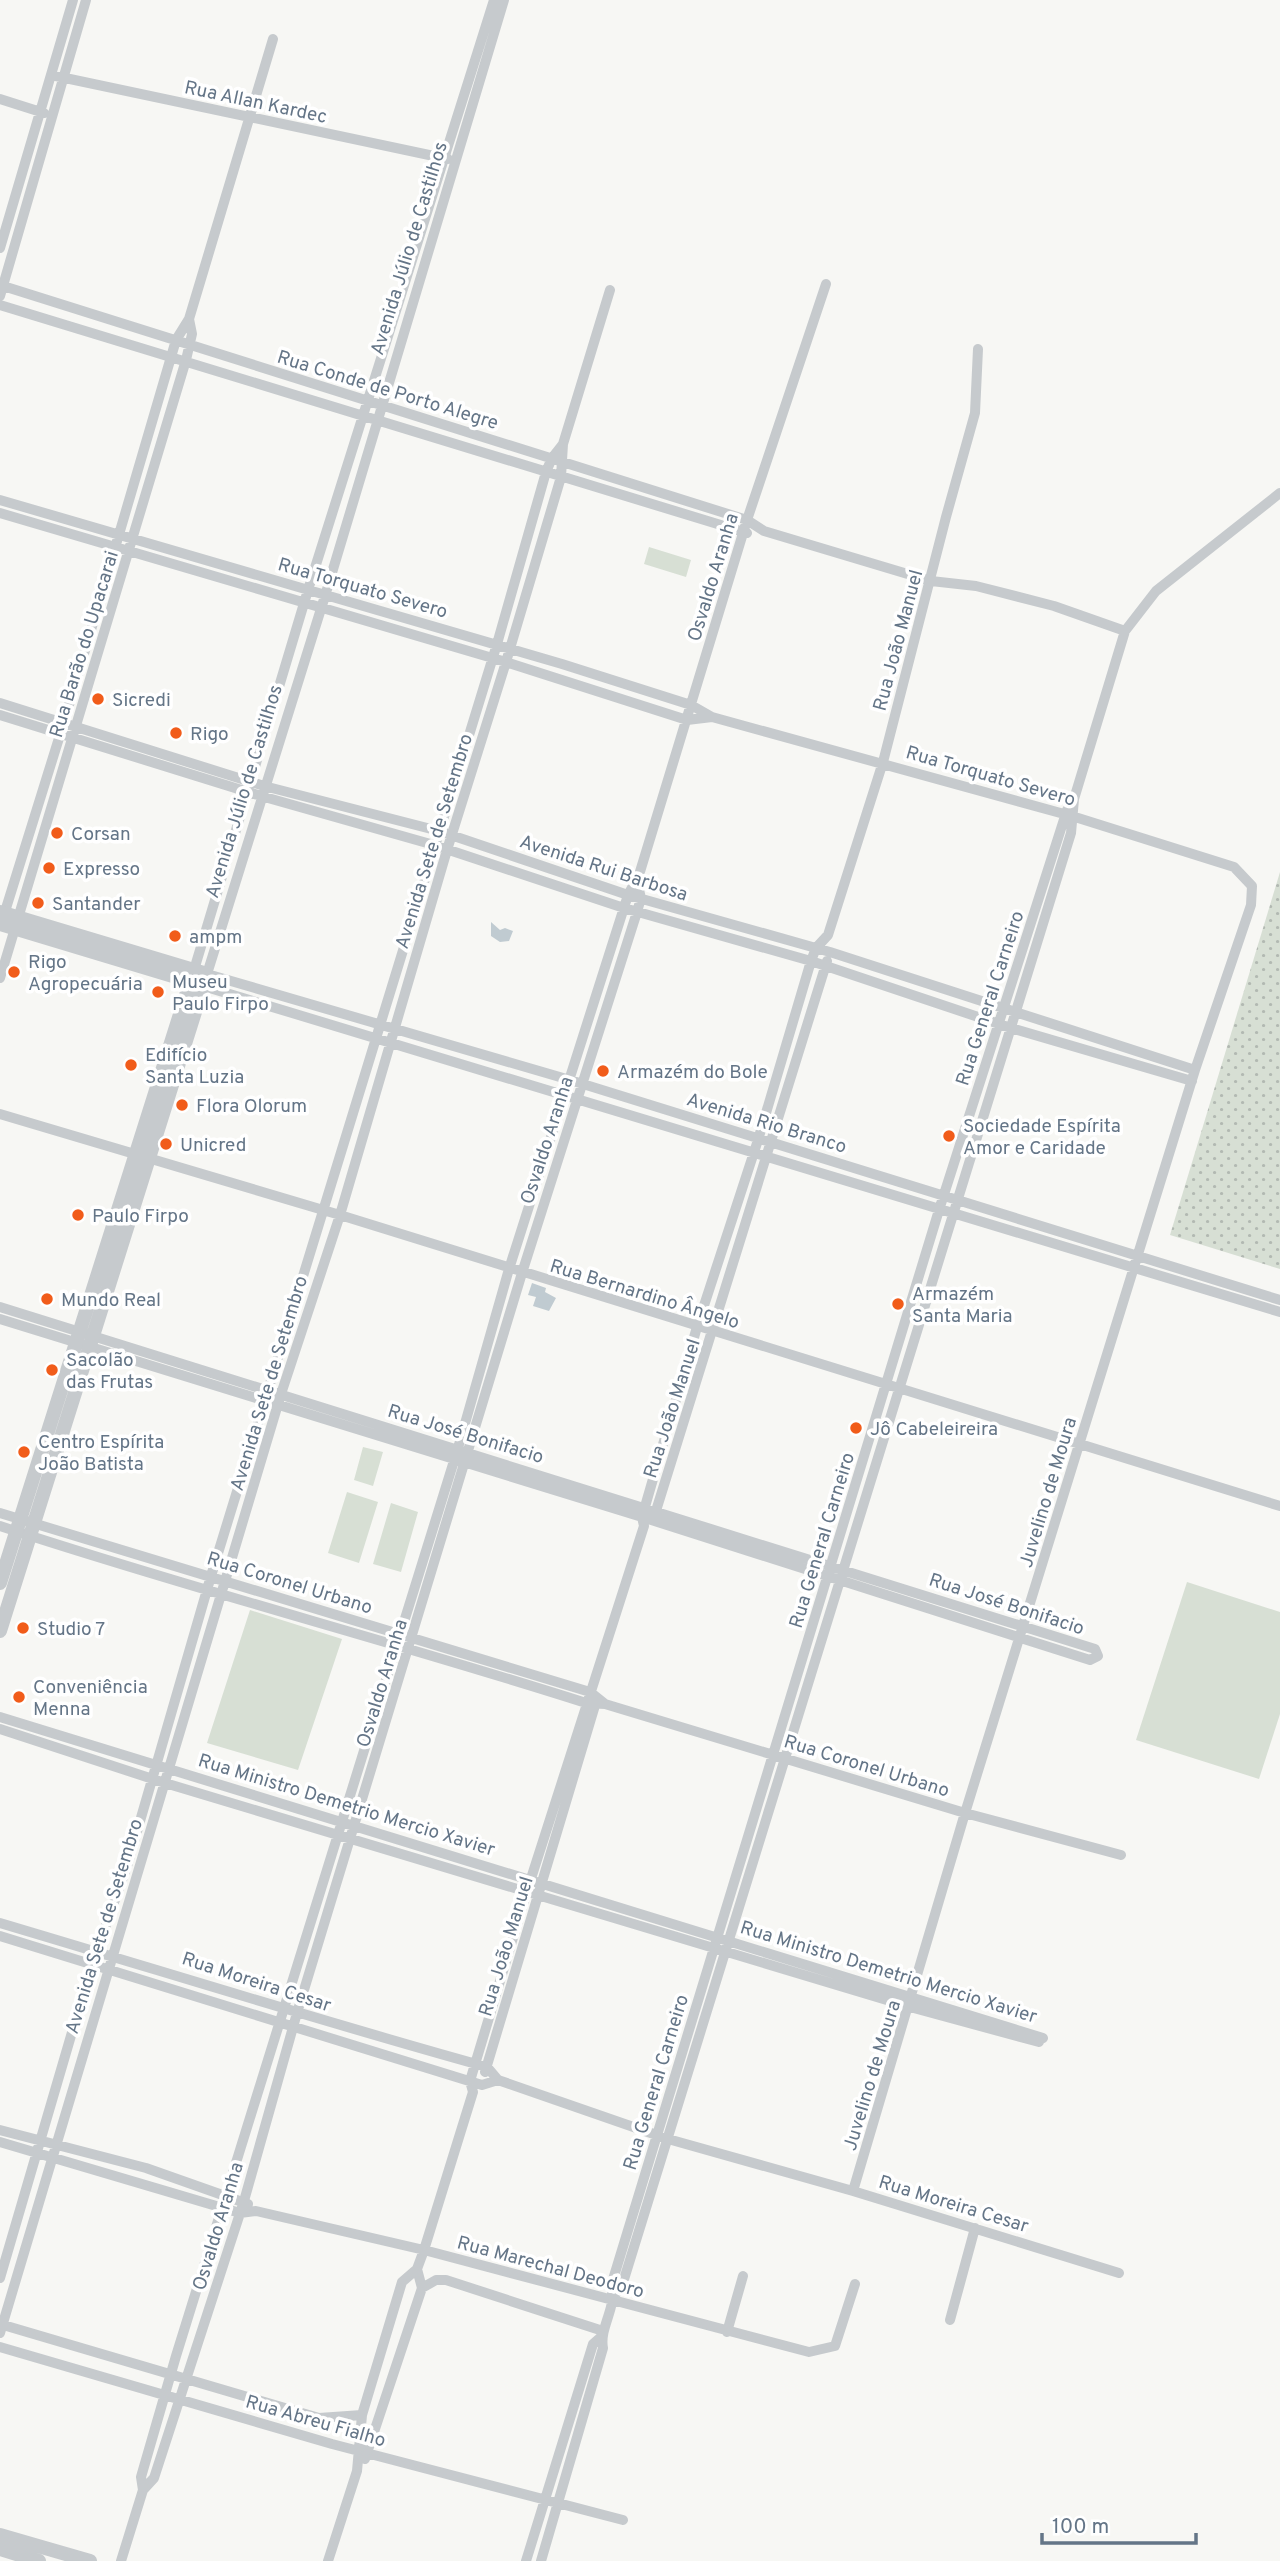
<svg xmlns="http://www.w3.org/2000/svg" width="1280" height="2561" font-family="Overpass,sans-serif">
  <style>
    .grass { fill: url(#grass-dots) }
    .garden { fill: #d7dfd4 }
    .water { fill: #c0cbd1 }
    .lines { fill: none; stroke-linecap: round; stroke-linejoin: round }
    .minor { stroke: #c6cacd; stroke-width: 10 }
    .tertiary { stroke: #c6cacd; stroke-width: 14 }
    .poi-dot { fill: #f15c1a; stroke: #fff; stroke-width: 2.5 }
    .labels { text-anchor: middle; stroke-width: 7; stroke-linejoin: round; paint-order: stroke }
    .street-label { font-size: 19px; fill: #647587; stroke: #fff }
    .poi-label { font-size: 19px; fill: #647587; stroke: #fff; text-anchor: start }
  </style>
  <defs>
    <pattern id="grass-dots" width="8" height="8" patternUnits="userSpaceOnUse" patternTransform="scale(1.75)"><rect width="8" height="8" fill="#d7dfd4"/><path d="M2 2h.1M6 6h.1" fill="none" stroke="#b2b9b2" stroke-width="1.8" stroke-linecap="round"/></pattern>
  </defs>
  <rect width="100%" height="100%" fill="#f7f7f4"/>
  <path class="grass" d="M1280,872v397l-110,-34z"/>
  <path class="garden" d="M649,547l42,13 -5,17 -42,-13z
    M363,1447l20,5 -10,34 -19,-6z
    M347,1492l31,10 -19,61 -31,-10z
    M391,1503l27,9 -17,60 -28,-8z
    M1187,1582l93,30v102l-21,65 -123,-39z
    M250,1610l92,29 -44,131 -91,-27z"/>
  <path class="water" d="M491,922l9,8 5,-2 8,3 -4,10 -9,1 -9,-6z
    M532,1283l14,5 -1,4 11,6 -7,13 -16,-5 3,-9 -8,-2z"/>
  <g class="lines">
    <path class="minor" d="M504,0l-179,596 -118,378 363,106 710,220
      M51,75l397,84
      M0,99l44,14
      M0,248l73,-248
      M0,285l747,235 17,11 167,50 45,5 78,20 71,25
      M0,296l86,-296
      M0,305l747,228
      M0,500l562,164 129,41 21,12 363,100 159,50 18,19 -1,19 -56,165 -230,743 -112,378
      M0,513l506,149 181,58 25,-3
      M0,703l264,83 175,45 189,64 202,57 365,118
      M0,715l261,81 173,49 190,63 187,53 200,67 181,53
      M3,918l61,-196 112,-382 13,-21 84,-280
      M194,970l114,-380 186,-590
      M0,978l186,-618 6,-26 -3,-15
      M203,986l1077,326
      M0,1114l340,101 940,291
      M0,1307l1095,342 3,7 -8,4 -448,-143 -642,-198
      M0,1513l590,179 15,12
      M655,1514l172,-553
      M0,1526c194,64 392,115 586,177l19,1 360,109 156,42
      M0,1717l1043,321
      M0,1729l165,54 745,224 129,35
      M0,1923c162,48 324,99 487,144l11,13 170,59 185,52 266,82
      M0,1936l482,149 16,-5
      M485,2072l111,-370
      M0,2130l146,38 102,36
      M0,2142l240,71 16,-2 168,39 385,102 26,-6 20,-62
      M0,2278l92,-314 35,-98 84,-290 286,-932 49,-172 6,-14 11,-14
      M422,2288l14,-8h10l157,51
      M614,2295l7,-6 450,-1456 3,-34 51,-168 31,-40 124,-98
      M950,2320l25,-92
      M0,2324l319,94 43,-3
      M727,2332l16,-56
      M0,2333l281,-939 59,-179 107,-365 59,-188 55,-185 2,-33 47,-154
      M0,2347l332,97 291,76
      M365,2459l57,-171 -5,-19
      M143,2490l11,-12 90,-277 53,-188 225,-740 115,-361 4,-14 -4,-16
      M121,2561l22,-71 -2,-13 35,-121 282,-908 51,-179 119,-374 11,-20 108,-355 79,-236
      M328,2561l29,-90 5,-56 40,-133 15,-13 7,-19 49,-158 -3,-11 57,-190 117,-365 -2,-9 55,-190 61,-187 53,-179 5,-13 12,-13 55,-173 63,-245 29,-104 3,-64
      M526,2561l67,-217 8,-7
      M541,2561l62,-213c-4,-21 15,-42 8,-62l328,-1076 128,-400"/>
    <path class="tertiary" d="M0,912l207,62 -207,657
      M0,924l196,59
      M0,1583l194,-613
      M0,2535l90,26
      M0,2549l39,12"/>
  </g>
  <g class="poi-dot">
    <circle cx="98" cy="699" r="7"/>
    <circle cx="176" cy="733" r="7"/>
    <circle cx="57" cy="833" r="7"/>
    <circle cx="49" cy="868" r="7"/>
    <circle cx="38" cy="903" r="7"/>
    <circle cx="175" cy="936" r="7"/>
    <circle cx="14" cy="972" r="7"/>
    <circle cx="158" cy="992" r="7"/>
    <circle cx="131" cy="1065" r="7"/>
    <circle cx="603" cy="1071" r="7"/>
    <circle cx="182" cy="1105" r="7"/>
    <circle cx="949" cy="1136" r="7"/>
    <circle cx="166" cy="1144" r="7"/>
    <circle cx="78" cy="1215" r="7"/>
    <circle cx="47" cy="1299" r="7"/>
    <circle cx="898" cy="1304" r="7"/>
    <circle cx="52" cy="1370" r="7"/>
    <circle cx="856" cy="1428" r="7"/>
    <circle cx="24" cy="1452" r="7"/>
    <circle cx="23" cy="1628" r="7"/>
    <circle cx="19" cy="1697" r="7"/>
  </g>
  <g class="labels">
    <g class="street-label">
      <text transform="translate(256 101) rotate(12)" y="7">Rua Allan Kardec</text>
      <text transform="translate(408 248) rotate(-73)" y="7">Avenida Júlio de Castilhos</text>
      <text transform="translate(388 389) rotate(17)" y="7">Rua Conde de Porto Alegre</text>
      <text transform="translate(712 577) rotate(-73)" y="7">Osvaldo Aranha</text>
      <text transform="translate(363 587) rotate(16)" y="7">Rua Torquato Severo</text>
      <text transform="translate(897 640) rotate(-75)" y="7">Rua João Manuel</text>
      <text transform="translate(83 644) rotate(-73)" y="7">Rua Barão do Upacarai</text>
      <text transform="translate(991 775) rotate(16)" y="7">Rua Torquato Severo</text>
      <text transform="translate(243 791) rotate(-73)" y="7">Avenida Júlio de Castilhos</text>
      <text transform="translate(433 841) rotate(-73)" y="7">Avenida Sete de Setembro</text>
      <text transform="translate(604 867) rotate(18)" y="7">Avenida Rui Barbosa</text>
      <text transform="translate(989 998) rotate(-72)" y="7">Rua General Carneiro</text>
      <text transform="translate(767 1122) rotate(17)" y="7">Avenida Rio Branco</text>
      <text transform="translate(546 1140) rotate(-72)" y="7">Osvaldo Aranha</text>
      <text transform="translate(645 1293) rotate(17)" y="7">Rua Bernardino Ângelo</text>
      <text transform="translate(268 1383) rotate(-73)" y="7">Avenida Sete de Setembro</text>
      <text transform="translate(671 1408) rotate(-72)" y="7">Rua João Manuel</text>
      <text transform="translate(466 1433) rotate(17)" y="7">Rua José Bonifacio</text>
      <text transform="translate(1047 1492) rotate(-73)" y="7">Juvelino de Moura</text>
      <text transform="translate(821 1540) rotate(-73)" y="7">Rua General Carneiro</text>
      <text transform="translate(290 1582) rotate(17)" y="7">Rua Coronel Urbano</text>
      <text transform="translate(1007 1603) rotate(18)" y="7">Rua José Bonifacio</text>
      <text transform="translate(381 1683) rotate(-73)" y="7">Osvaldo Aranha</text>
      <text transform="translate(867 1765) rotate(17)" y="7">Rua Coronel Urbano</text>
      <text transform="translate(347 1804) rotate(17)" y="7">Rua Ministro Demetrio Mercio Xavier</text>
      <text transform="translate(103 1926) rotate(-73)" y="7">Avenida Sete de Setembro</text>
      <text transform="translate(505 1946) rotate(-73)" y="7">Rua João Manuel</text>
      <text transform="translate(889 1971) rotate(17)" y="7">Rua Ministro Demetrio Mercio Xavier</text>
      <text transform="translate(257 1981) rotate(18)" y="7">Rua Moreira Cesar</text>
      <text transform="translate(871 2075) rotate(-73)" y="7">Juvelino de Moura</text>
      <text transform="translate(655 2082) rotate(-73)" y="7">Rua General Carneiro</text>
      <text transform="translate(954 2203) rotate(17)" y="7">Rua Moreira Cesar</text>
      <text transform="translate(217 2226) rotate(-73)" y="7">Osvaldo Aranha</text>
      <text transform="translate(551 2266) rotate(15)" y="7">Rua Marechal Deodoro</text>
      <text transform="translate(316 2420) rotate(16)" y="7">Rua Abreu Fialho</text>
    </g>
    <g class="poi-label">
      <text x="112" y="706">Sicredi</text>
      <text x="190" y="740">Rigo</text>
      <text x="71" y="840">Corsan</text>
      <text x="63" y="875">Expresso</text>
      <text x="52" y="910">Santander</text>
      <text x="189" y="943">ampm</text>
      <text x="28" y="968">Rigo<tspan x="28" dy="22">Agropecuária</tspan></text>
      <text x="172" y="988">Museu<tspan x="172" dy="22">Paulo Firpo</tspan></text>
      <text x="145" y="1061">Edifício<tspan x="145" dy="22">Santa Luzia</tspan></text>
      <text x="617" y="1078">Armazém do Bole</text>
      <text x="196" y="1112">Flora Olorum</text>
      <text x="963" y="1132">Sociedade Espírita<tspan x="963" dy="22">Amor e Caridade</tspan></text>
      <text x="180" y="1151">Unicred</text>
      <text x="92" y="1222">Paulo Firpo</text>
      <text x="912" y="1300">Armazém<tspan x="912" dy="22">Santa Maria</tspan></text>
      <text x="61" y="1306">Mundo Real</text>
      <text x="66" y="1366">Sacolão<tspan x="66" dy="22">das Frutas</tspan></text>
      <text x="870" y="1435">Jô Cabeleireira</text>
      <text x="38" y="1448">Centro Espírita<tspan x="38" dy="22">João Batista</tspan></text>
      <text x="37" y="1635">Studio 7</text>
      <text x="33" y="1693">Conveniência<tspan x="33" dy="22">Menna</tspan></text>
    </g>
  </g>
  <path d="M1042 2533v10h154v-10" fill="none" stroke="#647587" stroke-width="3.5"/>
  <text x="1052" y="2533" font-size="21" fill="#647587" stroke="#ffffff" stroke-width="5" paint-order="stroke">100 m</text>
</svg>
